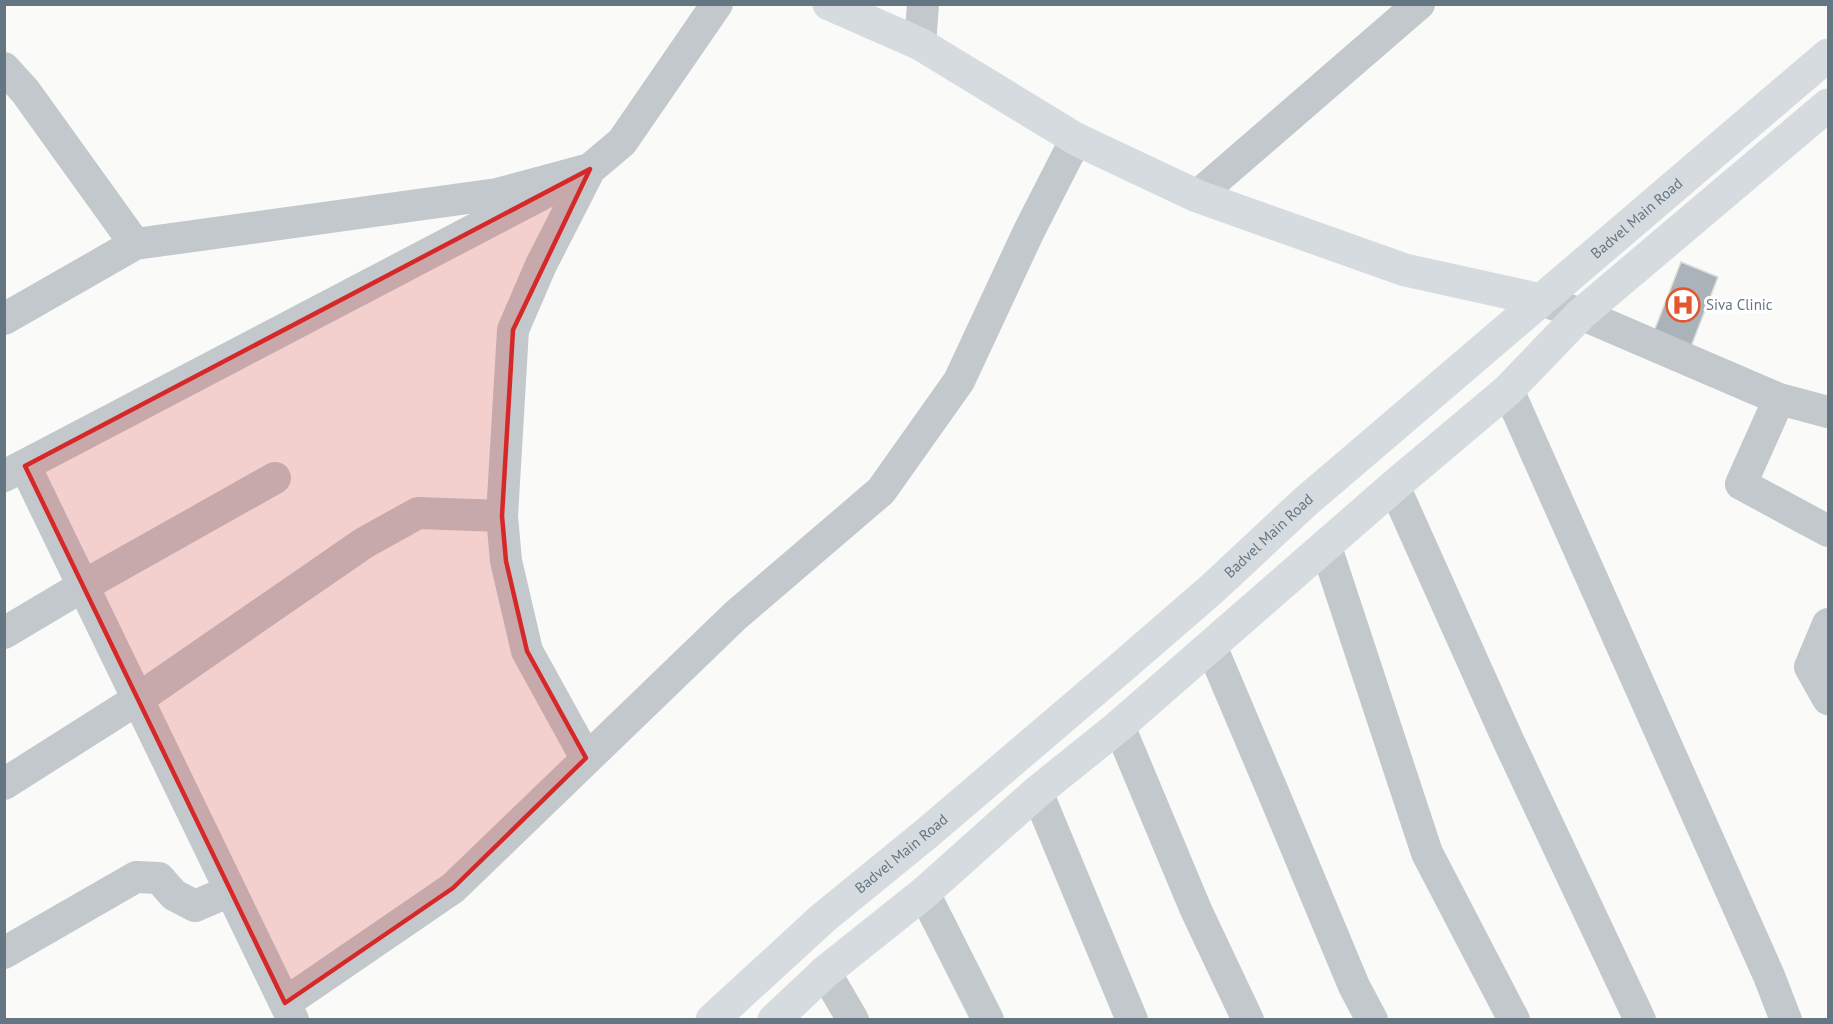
<svg xmlns="http://www.w3.org/2000/svg" width="1833" height="1024" font-family="'PT Sans',sans-serif">
  <style>
    .building { fill: #aab3b9; stroke: #dcdcda; stroke-width: 1.5 }
    .lines { fill: none; stroke-linecap: round; stroke-linejoin: round }
    .minor { stroke: #c3c8cc; stroke-width: 32 }
    .secondary { stroke: #d6dbdf; stroke-width: 33 }
    .primary { stroke: #d6dbdf; stroke-width: 33 }
    .marked { fill: #d62828; fill-opacity: 0.2; stroke: #d62828; stroke-width: 4.5; stroke-linejoin: round }
    .labels { text-anchor: middle; stroke-width: 6; stroke-linejoin: round; paint-order: stroke }
    .street-label { font-size: 15px; fill: #657683; stroke: #fff }
    .poi-label { font-size: 15px; fill: #657683; stroke: #fff; text-anchor: start }
  </style>
  <rect width="100%" height="100%" fill="#fafaf8"/>
  <path class="building" d="M1681,262l37,15 -28,72 -37,-15z"/>
  <g class="lines">
    <path class="minor" d="M920,44l3,-40
      M4,68l21,23 110,153
      M1197,196l222,-192
      M1541,300l40,14 198,85 49,13
      M4,319l131,-75 362,-50 93,-25 32,-27 95,-138
      M1508,390l261,586 17,44
      M1779,399l-38,85 87,47
      M25,466l268,554
      M4,476l586,-307 -49,96 -28,65 -11,186 4,45 21,90 59,107
      M1394,486l114,254 132,280
      M1326,547l101,306 87,167
      M1828,624l-18,43 18,32
      M4,633l79,-47 192,-108
      M1211,646l62,146 81,194 18,34
      M1119,726l77,184 52,110
      M4,784l134,-85 226,-156 54,-30 84,3
      M1037,792l95,228
      M924,893l64,127
      M4,953l132,-76 23,1 15,17 21,11 35,-15
      M825,972l28,48
      M285,1003l168,-115 282,-272 146,-125 78,-110 70,-150 47,-92"/>
    <path class="secondary" d="M829,4l91,40 156,95 121,57 208,74 136,30"/>
    <g class="primary">
      <path id="s1" d="M712,1020l111,-102 103,-84 197,-168 90,-78 92,-86 523,-447"/>
      <path d="M774,1020l51,-48 99,-79 113,-101 82,-66 275,-240 114,-96 73,-76 247,-209"/>
    </g>
  </g>
  <path class="marked" d="M590,169l-77,161 -11,186 4,45 21,90 59,107 -133,130 -168,115 -260,-537z"/>
  <defs>
    <symbol id="hospital-ring" viewBox="-11 -11 22 22"><circle r="9.5" fill="#fff" stroke="#e4572e" stroke-width="1.5"/><path d="M-5-5h3v3.5h4V-5h3V5h-3V1.5h-4V5h-3Z" fill="#e4572e"/></symbol>
  </defs>
  <g fill-rule="evenodd">
    <use href="#hospital-ring" x="1664" y="286" width="38" height="38"/>
  </g>
  <g class="labels">
    <g class="street-label">
      <text dy="5" stroke="none"><textPath href="#s1" startOffset="1224">Badvel Main Road</textPath></text>
      <text dy="5" stroke="none"><textPath href="#s1" startOffset="738">Badvel Main Road</textPath></text>
      <text dy="5" stroke="none"><textPath href="#s1" startOffset="252">Badvel Main Road</textPath></text>
    </g>
    <g class="poi-label">
      <text x="1706" y="310">Siva Clinic</text>
    </g>
  </g>
  <rect width="1833" height="1024" fill="none" stroke="#657683" stroke-width="12"/>
</svg>
